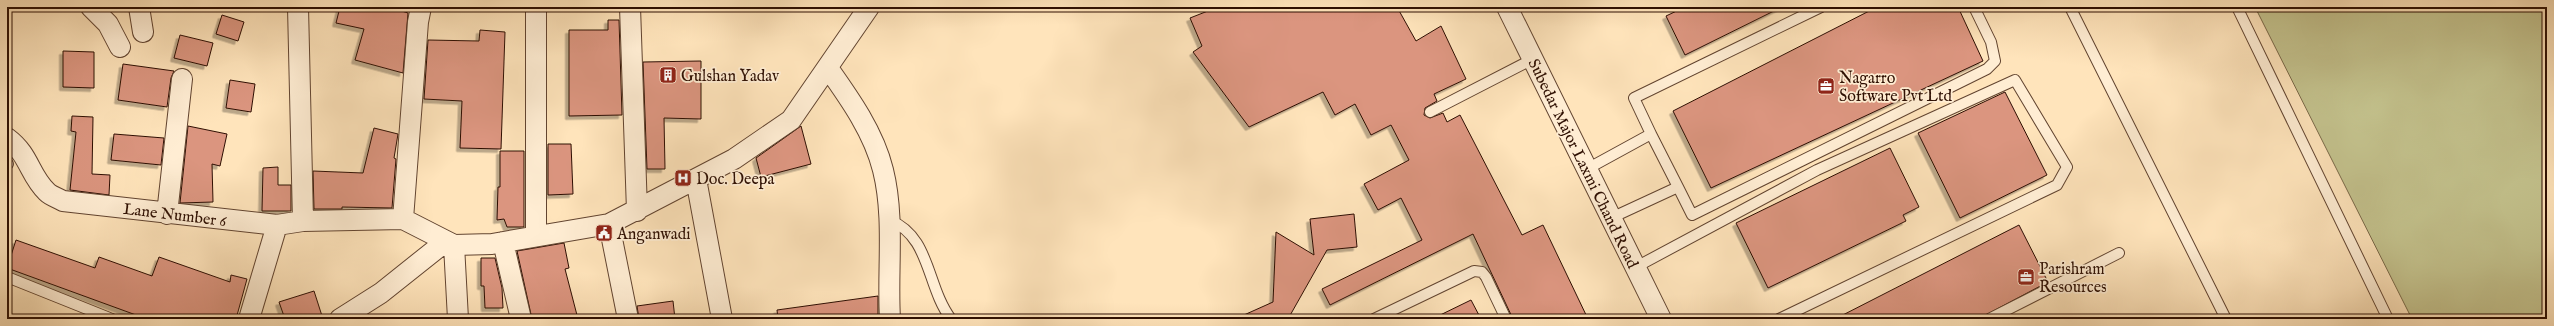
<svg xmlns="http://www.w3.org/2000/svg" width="2554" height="326" font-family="'IM FELL English',serif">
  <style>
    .green { fill: #c4c38e; stroke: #796948 }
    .building { fill: #db957f; stroke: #2e0f02; filter: url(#shadow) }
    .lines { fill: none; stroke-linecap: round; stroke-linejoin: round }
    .lane-casing { stroke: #624430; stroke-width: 12 }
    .street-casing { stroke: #624430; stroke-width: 22 }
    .lane { stroke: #ffedd3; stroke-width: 10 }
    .street { stroke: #ffedd3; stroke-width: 20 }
    .labels { text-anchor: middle; stroke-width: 3.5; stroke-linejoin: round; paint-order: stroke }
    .poi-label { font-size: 16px; fill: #2e0f02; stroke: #ffedd3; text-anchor: start }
    .street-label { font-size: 16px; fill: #2e0f02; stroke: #ffedd3 }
  </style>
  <defs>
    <filter id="shadow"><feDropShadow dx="-3.5" dy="3.5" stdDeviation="0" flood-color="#0004"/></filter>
  </defs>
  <rect width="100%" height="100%" fill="#ffe4bb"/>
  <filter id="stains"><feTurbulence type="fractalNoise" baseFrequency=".005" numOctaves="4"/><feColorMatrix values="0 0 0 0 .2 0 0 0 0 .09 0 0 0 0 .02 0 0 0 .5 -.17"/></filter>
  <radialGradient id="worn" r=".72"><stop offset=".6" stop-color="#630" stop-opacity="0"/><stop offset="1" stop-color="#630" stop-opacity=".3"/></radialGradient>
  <path class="green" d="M2255,7h292v312h-135z"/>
  <path class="building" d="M340,7h49l19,6 -5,60 -48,-13 9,-31 -28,-6z
    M1218,7h179l19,34 25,-15 25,53 -32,15 3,7 -12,7 -1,7 6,3 13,-5 4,9 13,-7 62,120 21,-10 45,94h-75l-40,-85 -143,71 -8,-16 100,-49 -21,-42 -23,12 -14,-26 45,-24 -18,-35 -20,10 -16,-31 -20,11 -12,-23 -74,35 -56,-75 9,-6 -12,-28z
    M1685,7h97l-97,48 -19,-39z
    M1877,7h81l25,54 -272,127 -38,-77z
    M222,15l22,7 -6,19 -22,-7z
    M608,20h11l3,95 -53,1v-86h39z
    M480,30l25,2 -4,117 -41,-1 2,-47 -38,-2 4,-59 51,1z
    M180,35l33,8 -6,23 -33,-8z
    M63,51l31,1v36l-31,-1z
    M701,61v58l-37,-1 1,51h-18l-4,-107z
    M123,64l51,7 -3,7 -4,29 -49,-7z
    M230,80l25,4 -4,28 -25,-4z
    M2005,92l42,83 -87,43 -42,-85z
    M72,116l21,1 -1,57 18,1 -1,20 -39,-5 6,-58 -5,-1z
    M188,126l39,8 -7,32 -8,-2 1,38 -33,1z
    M801,126l10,38 -50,13 -5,-19z
    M374,128l24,6 -4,24 2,1 -4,49 -50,-1v2h-28l-1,-38 50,2z
    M114,134l50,4 -3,27 -50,-5z
    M548,144h23l2,50 -25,1z
    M1890,148l29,59 -16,8 3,6 -138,67 -32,-65z
    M500,151h24v76h-17l-3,-8 -7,1 1,-33h2z
    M278,167v18h13v26h-29l1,-43z
    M1354,214l3,33 -30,3 -39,69h-53l38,-17 3,-70 38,23 -4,-36z
    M2019,225l29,57 -70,37h-143z
    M16,240l79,28 4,-11 53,19 7,-19 71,25 1,-7 16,4 -11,40h-89l-140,-51z
    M564,243l5,25 -4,1 13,50h-46l-15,-68z
    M481,258h14l7,30 1,20h-18l-1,-22h-3z
    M314,291l9,28h-38l-6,-17z
    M878,296v23h-100l-1,-9z
    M1471,300l10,19h-49z
    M673,301l2,18h-36l-2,-13z"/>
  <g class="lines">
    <defs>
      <path id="lane" d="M2070,7l156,312
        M2237,7l151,312
        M1430,112l103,-53
        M1651,134l-17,-36 187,-91
        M7,165l1,-1
        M1587,169l64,-35 27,53 -67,31
        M1678,187l14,28 295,-146 8,-8 -4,-19 -17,-35
        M889,220c42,16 37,66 62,99
        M1636,267l181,-97 198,-90 52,87 -10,18 -278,134
        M7,277l105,42
        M1374,319l100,-48 8,1 4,5 20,42
        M1989,319l130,-66"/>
      <path id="street" d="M91,7l17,17 12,23
        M139,7l4,25
        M298,7l5,214
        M630,7l7,204
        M1507,7l154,312
        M828,68c22,31 46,65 55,102 12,48 4,100 7,149
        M7,138c23,17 22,37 40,54 4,4 11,6 16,9l214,24 26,-4 100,-2 51,26 38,-1 117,-20 125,-65 57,-39 78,-113
        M696,179l26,140
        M167,214l15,-135
        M403,219l15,-197 3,-15
        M609,224l19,95
        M536,236v-229
        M503,242l18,77
        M454,245l4,74
        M249,319l28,-94
        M340,319l41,-26 64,-51"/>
    </defs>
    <use href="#lane" class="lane-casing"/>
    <use href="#street" class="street-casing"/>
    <use href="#lane" class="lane"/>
    <use href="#street" class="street"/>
  </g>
  <defs>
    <symbol id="building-square" viewBox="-11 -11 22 22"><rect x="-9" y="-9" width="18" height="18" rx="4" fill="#8f2418" stroke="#ffedd3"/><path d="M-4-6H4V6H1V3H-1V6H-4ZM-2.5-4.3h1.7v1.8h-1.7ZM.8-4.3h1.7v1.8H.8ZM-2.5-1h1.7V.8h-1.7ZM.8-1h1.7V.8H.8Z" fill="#fff"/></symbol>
    <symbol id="office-square" viewBox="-11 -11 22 22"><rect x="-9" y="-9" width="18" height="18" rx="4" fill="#8f2418" stroke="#ffedd3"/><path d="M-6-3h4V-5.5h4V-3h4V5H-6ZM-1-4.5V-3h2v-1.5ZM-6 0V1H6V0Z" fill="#fff"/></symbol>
    <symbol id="hospital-square" viewBox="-11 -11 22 22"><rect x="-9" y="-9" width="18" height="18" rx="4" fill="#8f2418" stroke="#ffedd3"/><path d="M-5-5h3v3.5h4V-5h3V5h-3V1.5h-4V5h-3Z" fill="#fff"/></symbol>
    <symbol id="civic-square" viewBox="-11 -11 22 22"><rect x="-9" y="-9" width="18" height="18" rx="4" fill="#8f2418" stroke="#ffedd3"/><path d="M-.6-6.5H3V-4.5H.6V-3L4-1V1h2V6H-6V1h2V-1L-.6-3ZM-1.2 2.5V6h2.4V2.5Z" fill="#fff"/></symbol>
  </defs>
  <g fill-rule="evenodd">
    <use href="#building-square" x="658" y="65" width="20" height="20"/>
    <use href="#office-square" x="1816" y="76" width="20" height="20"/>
    <use href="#hospital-square" x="673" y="168" width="20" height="20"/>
    <use href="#civic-square" x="594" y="223" width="20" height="20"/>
    <use href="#office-square" x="2016" y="267" width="20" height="20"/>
  </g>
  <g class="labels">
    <g class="poi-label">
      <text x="681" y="81">Gulshan Yadav</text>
      <text x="1839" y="83">Nagarro<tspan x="1839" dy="18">Software Pvt Ltd</tspan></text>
      <text x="696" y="184">Doc. Deepa</text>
      <text x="617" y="239">Anganwadi</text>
      <text x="2039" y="274">Parishram<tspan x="2039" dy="18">Resources</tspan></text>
    </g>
    <g class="street-label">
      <text transform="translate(1584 163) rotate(64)" y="6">Subedar Major Laxmi Chand Road</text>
      <text transform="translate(175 214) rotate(7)" y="6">Lane Number 6</text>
    </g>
  </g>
  <rect width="2554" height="326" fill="none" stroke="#ffe4bb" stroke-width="24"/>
  <rect x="8" y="8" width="2538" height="310" fill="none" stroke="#2e0f02" stroke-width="2"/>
  <rect x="12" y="12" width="2530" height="302" fill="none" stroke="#2e0f02"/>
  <rect width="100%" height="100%" filter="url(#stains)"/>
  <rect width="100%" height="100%" fill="url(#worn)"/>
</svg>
